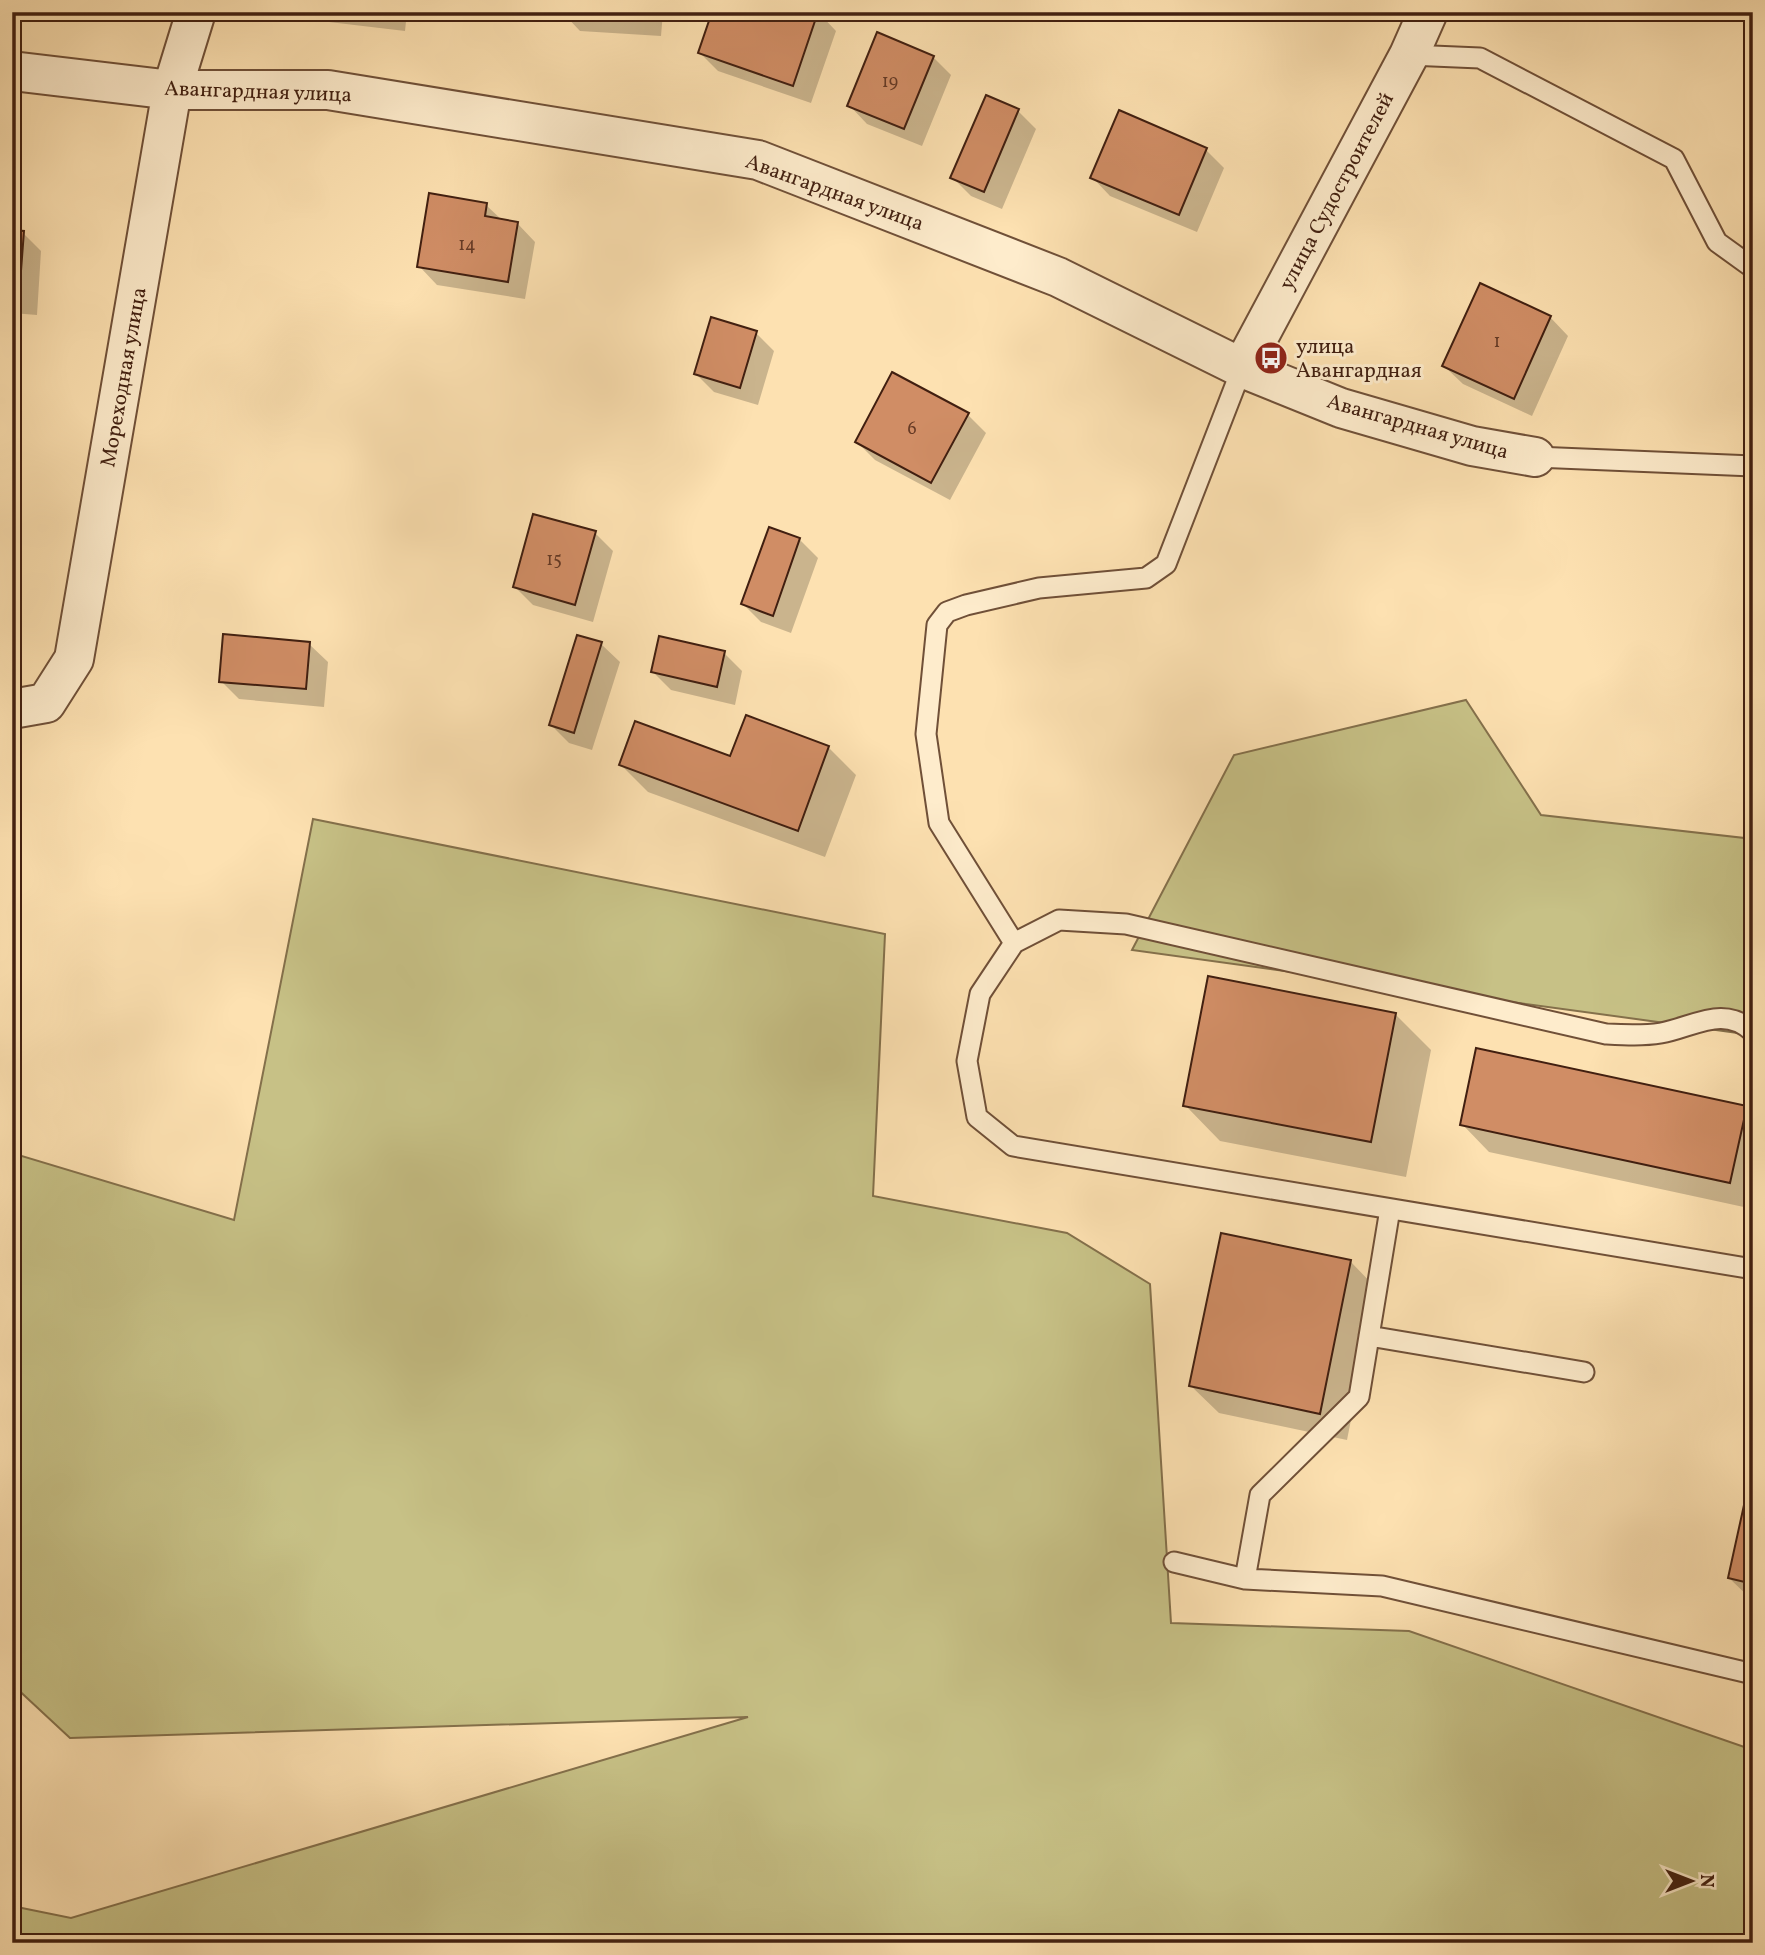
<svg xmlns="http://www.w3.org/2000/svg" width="1765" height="1955" font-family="Vollkorn,serif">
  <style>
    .green { fill: #c7c186; stroke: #84704b; stroke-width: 2 }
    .shadow { fill: #0003 }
    .building { fill: #d08d65; stroke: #411f10; stroke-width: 2 }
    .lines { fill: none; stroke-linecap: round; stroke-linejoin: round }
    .lane-casing { stroke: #705038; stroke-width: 23 }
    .street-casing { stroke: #705038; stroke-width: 42 }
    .lane { stroke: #feeccc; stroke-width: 19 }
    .street { stroke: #feeccc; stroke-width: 38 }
    .labels { text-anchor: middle; stroke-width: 6; stroke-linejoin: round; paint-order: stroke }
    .number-label { font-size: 18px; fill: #653a25 }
    .street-label { font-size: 21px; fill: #411f10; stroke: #feeccc }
    .poi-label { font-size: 21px; fill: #411f10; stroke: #feeccc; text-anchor: start }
  </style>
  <rect width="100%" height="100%" fill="#fde1b1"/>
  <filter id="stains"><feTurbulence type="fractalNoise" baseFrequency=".00286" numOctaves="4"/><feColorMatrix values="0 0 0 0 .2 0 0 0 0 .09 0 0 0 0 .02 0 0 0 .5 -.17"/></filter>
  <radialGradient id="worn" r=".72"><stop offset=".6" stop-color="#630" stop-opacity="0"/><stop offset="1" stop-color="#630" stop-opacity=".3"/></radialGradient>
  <path class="green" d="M1466,700l75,115 212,24v196l-621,-85 102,-195z
    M313,819l572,115 -12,262 194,37 83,51 21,339 238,8 344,119v193h-1741v-37l59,12 677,-201 -678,21 -58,-54v-531l222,67z"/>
  <path class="shadow" d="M320,12h87l-2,19 -76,-9z
    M562,12h101l-2,24 -81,-5z
    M818,12l18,19 -25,72 -93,-32 -18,-18z
    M933,57l18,18 -29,71 -55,-22 -18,-19z
    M1018,111l18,18 -34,80 -31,-13 -19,-19z
    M1206,150l18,18 -27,64 -87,-36 -18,-19z
    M486,205l17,16 14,2 18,19 -10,57 -88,-14 -18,-19z
    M12,232l11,1 18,18 -4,64 -25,-2z
    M1550,317l18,19 -36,80 -69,-32 -19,-18z
    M756,333l18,18 -16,54 -44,-13 -18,-18z
    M968,415l18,18 -36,67 -75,-40 -18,-18z
    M770,529l30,11 18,18 -27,75 -30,-11 -18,-18z
    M595,533l18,18 -20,71 -60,-17 -18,-18z
    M12,537l4,4 -4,49z
    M309,644l19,18 -4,45 -85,-8 -18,-18z
    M601,644l19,18 -28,88 -23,-7 -18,-18z
    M724,653l18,18 -7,34 -64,-15 -18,-18z
    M828,747l28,28 -31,82 -177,-65 -27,-27 110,-6z
    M1395,1014l36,36 -25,127 -186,-36 -35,-36z
    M1746,1108l7,6v95l-264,-57 -27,-28z
    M1350,1261l27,28 -30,151 -128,-27 -28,-27z
    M1753,1472v129l-24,-23z"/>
  <path class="building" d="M560,12h84l-1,7z
    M712,12h106l-25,74 -95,-33z
    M877,32l57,24 -30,73 -57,-23z
    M986,95l33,14 -35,83 -34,-14z
    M1119,110l88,38 -28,67 -89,-37z
    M429,193l58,10 -2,13 33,6 -10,60 -91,-15z
    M12,230l12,1 -5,66h-7z
    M1480,283l71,33 -37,83 -72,-33z
    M711,317l46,14 -17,57 -46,-14z
    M892,372l77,41 -38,70 -76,-41z
    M533,514l63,17 -21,74 -62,-18z
    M769,527l31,11 -27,78 -32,-12z
    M223,634l87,8 -4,47 -87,-7z
    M577,635l25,7 -28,91 -25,-8z
    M659,636l66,15 -8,36 -66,-15z
    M746,715l83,31 -31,85 -179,-66 16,-44 95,35z
    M1208,976l188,37 -25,129 -188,-36z
    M1476,1048l271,58 -17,77 -270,-58z
    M1221,1233l130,27 -31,154 -131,-28z
    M1753,1464v120l-25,-6z"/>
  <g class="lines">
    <defs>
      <path id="lane" d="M1409,55l71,3 194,101 43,83 36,26
        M1535,457l218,9
        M1014,943l-75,-120 -13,-89 11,-109 10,-13 19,-7 73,-17 107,-10 20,-14 76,-196
        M1753,1032c-29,-28 -59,-5 -92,1 -18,3 -36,2 -55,1l-480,-110 -67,-4 -45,23 -34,51 -13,67 10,56 36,29 740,123
        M1369,1336l215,36
        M1174,1562l71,17 137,7 371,88
        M1245,1579l15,-84 99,-98 31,-188"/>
      <path id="street" d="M12,71l160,19h156l430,70 300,117 184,91 99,40 131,38 63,11
        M1242,368l167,-313 19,-43
        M12,709l34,-6 28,-44 98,-569 24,-78"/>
    </defs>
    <use href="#lane" class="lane-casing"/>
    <use href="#street" class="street-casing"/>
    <use href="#lane" class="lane"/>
    <use href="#street" class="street"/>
  </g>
  <defs>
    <symbol id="bus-disc" viewBox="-11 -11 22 22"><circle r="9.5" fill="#8f2418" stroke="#feeccc"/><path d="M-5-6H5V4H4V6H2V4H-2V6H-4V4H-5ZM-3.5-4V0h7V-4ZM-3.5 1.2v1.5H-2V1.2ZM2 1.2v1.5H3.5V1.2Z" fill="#fff"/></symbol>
  </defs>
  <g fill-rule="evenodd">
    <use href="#bus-disc" x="1252" y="339" width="38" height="38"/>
  </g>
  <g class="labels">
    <g class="number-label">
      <text x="890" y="87">19</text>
      <text x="467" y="250">14</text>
      <text x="1497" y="347">1</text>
      <text x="912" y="434">6</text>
      <text x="554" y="565">15</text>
    </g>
    <g class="street-label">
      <text transform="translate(258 91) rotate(2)" y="7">Авангардная улица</text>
      <text transform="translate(1336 191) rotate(-62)" y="7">улица Судостроителей</text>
      <text transform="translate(835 192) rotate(20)" y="7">Авангардная улица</text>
      <text transform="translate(123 377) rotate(-80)" y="7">Мореходная улица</text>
      <text transform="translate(1418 426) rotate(16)" y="7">Авангардная улица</text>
    </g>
    <g class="poi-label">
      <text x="1296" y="353">улица<tspan x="1296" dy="24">Авангардная</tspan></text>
    </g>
  </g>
  <rect width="1765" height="1955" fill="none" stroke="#fde1b1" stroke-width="42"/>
  <rect x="14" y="14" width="1737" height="1927" fill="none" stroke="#411f10" stroke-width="3.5"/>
  <rect x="21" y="21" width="1723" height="1913" fill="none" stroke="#411f10" stroke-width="2"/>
  <g transform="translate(1691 1881) rotate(90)" stroke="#feeccc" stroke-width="5" paint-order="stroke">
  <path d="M0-5L12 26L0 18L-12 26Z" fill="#411f10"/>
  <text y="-10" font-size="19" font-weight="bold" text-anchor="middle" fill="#411f10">N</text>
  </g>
  <rect width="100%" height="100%" filter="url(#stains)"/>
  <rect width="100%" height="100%" fill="url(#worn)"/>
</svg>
